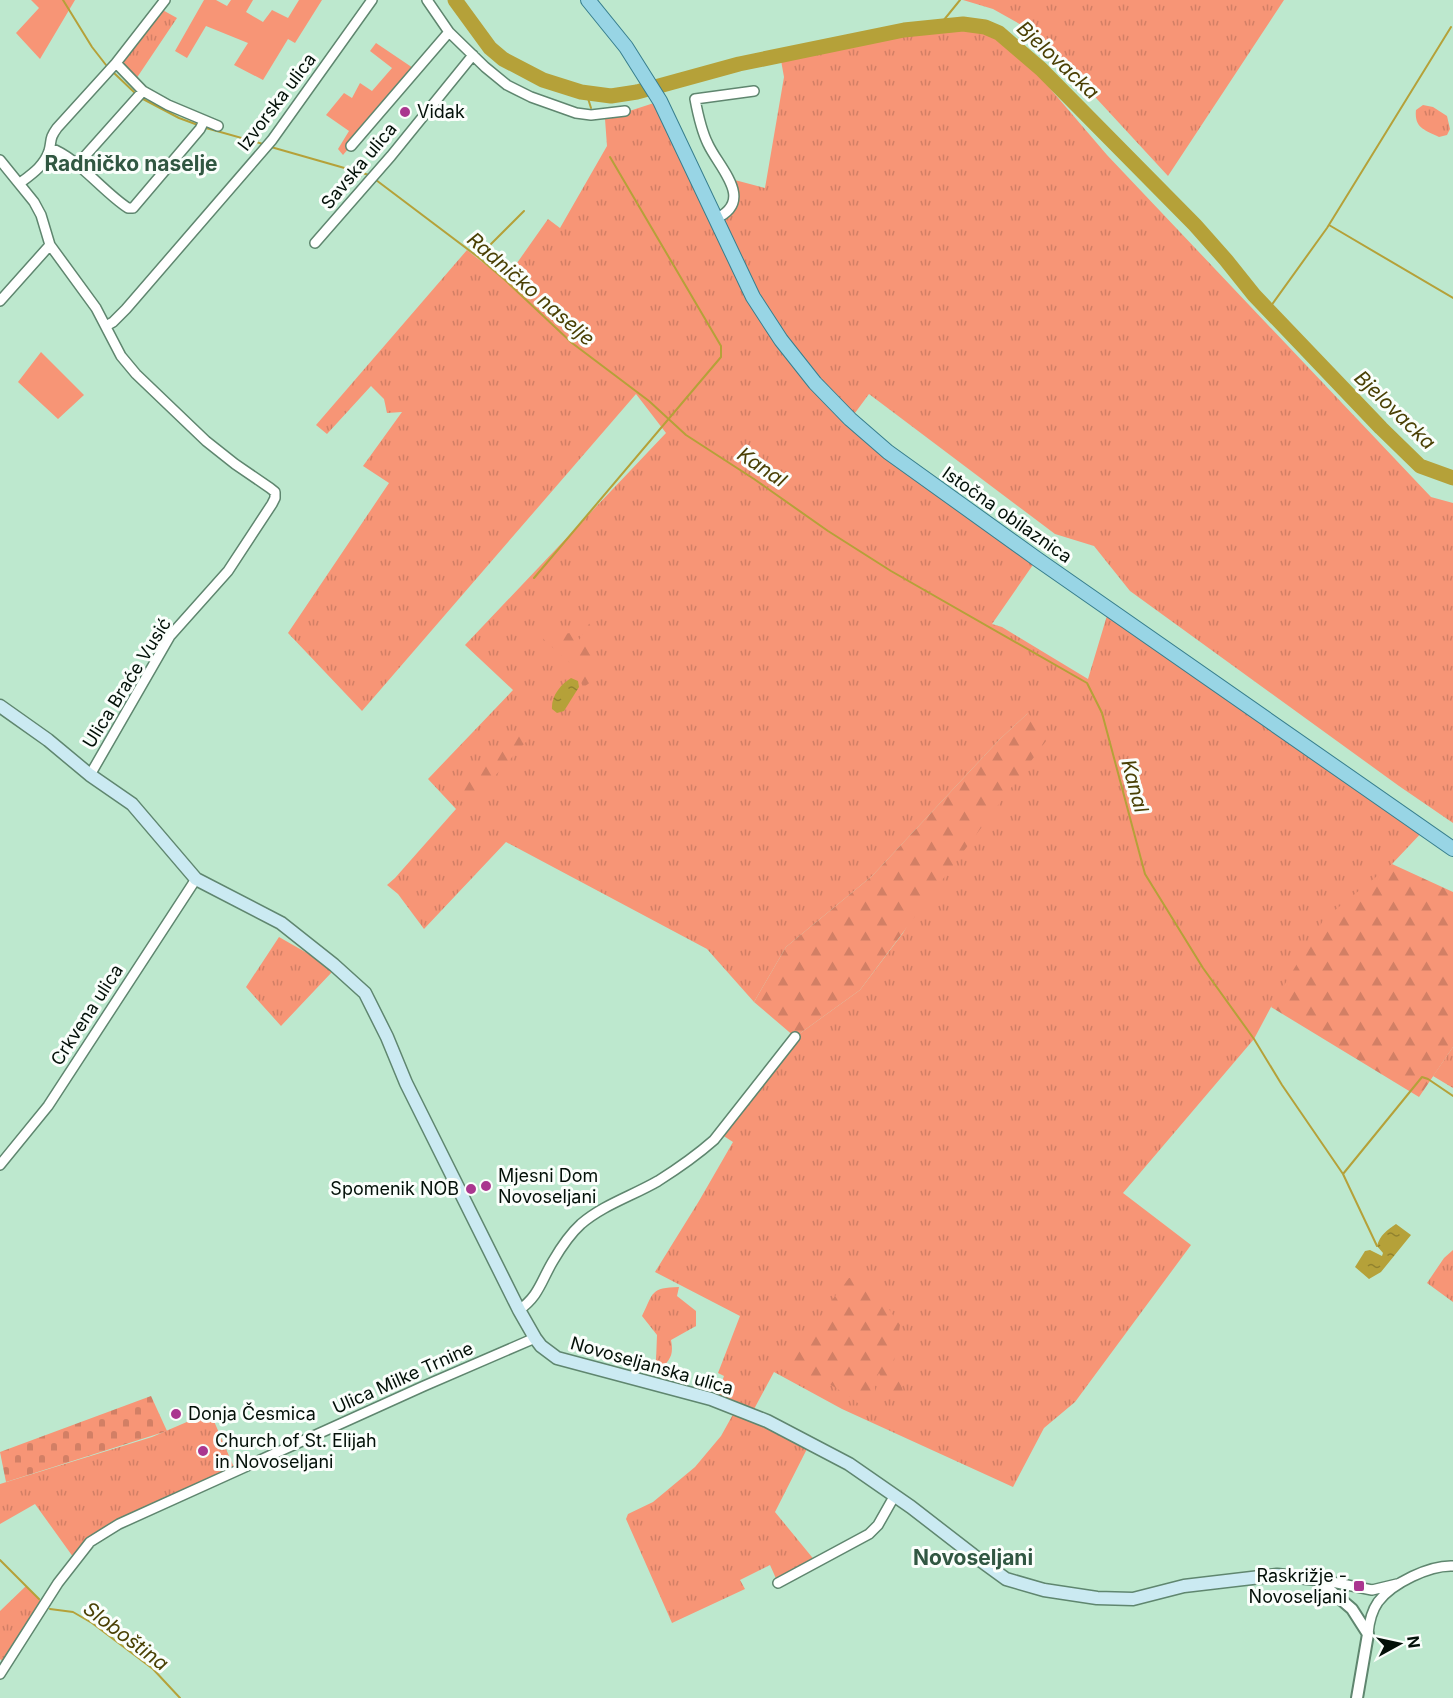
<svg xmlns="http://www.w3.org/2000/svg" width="1453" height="1698" font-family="Inter,sans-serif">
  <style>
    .grass { fill: url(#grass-tufts) }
    .forest { fill: url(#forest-firs) }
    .cemetery { fill: url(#cemetery-stones) }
    .garden { fill: #f79576 }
    .water { fill: url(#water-ripples) }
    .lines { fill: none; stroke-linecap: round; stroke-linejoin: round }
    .stream { stroke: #b5a139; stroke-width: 2 }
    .river { stroke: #b5a139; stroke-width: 15 }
    .minor-casing { stroke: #5f866f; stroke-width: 12 }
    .tertiary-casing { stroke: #5f866f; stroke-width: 14 }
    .secondary-casing { stroke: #5f866f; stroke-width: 15 }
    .primary-casing { stroke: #377e8d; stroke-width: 16 }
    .minor { stroke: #fff; stroke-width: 9 }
    .tertiary { stroke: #fff; stroke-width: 10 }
    .secondary { stroke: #cbeaf2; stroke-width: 12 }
    .primary { stroke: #98d5e5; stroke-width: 14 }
    .poi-dot { fill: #aa368f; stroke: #fafefb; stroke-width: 2 }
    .labels { text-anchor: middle; stroke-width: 6; stroke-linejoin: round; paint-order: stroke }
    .street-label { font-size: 18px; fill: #031008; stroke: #fafefb }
    .poi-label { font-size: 18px; fill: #031008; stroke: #fafefb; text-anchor: start }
    .water-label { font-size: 20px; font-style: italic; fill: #4a4004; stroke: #fafefb }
    .quarter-label { font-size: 21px; font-weight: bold; fill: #315742; stroke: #fafefb }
  </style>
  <defs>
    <pattern id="grass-tufts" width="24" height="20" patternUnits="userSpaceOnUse" patternTransform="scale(1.5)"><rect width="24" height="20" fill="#f79576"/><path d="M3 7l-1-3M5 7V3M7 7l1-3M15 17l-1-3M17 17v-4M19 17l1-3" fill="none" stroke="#d27f65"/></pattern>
    <pattern id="forest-firs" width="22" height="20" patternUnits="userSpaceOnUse" patternTransform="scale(1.5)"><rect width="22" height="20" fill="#f79576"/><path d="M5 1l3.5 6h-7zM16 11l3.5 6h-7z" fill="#d27f65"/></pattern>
    <pattern id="cemetery-stones" width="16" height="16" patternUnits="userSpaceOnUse" patternTransform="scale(1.5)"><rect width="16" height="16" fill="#f79576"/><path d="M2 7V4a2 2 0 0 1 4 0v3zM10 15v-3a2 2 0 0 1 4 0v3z" fill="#d27f65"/></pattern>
    <pattern id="water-ripples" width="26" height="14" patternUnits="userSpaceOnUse" patternTransform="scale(1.5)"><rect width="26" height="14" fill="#b5a139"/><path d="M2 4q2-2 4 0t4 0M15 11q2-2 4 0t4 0" fill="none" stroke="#91822e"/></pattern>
  </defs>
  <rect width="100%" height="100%" fill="#bde8ce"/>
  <path class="grass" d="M963,0h321l-116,176 -119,-129 -24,-20 -32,-18z
    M159,8l18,10 -43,64 -18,-19z
    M963,24c22,3 31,4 48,19l96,112 324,342 22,6v320l-54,-37 -269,-195 -36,-45 -39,-12 -186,-140 -17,23 185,142 -45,65 10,3 86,52 21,-70 316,220 -33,35 -121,143 -17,32 -131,154 68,52 -116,157 -31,26 -31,59 -171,-78 -68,-37 -21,39 -36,-15 7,-20 -6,-3 22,-57 -85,-44 44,-71 34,-59 -14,-9 76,-96 65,-47 43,-57 125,-220 -29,27 -127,136 -86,71 -32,55 -47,-53 -201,-107 -82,87 -26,-35 -11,-9 8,-7 61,-69 -28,-30 85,-89 -48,-45 201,-212 -30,-39 -274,317 -74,-78 101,-150 -26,-17 39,-54 -15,1 -3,-14 -13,-13 -44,48 -11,-9 151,-175 38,30 43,-61 12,9 47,-82 -2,-27 55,-18 56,120 21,-25v-8l-6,-9 34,9 19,-111 -4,-22 124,-25z
    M1423,105l10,2 14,9 3,13 -3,6 -8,2c-14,-7 -25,-9 -23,-27z
    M279,937l42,24 11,11 -51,54 -35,-39z
    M1453,1047v41l-20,-12z
    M1453,1250v52l-26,-19 17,-25z
    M679,1287l-2,9 19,15v15l-25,14c3,16 -1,20 -13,31l-2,-10 1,-26 -15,-19c12,-24 8,-28 37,-29z
    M736,1409l74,34 -35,69 41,50 -38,21 -8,-18 -30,15 5,9 -73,34 -46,-104 2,-5 25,-12 42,-35 26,-31z
    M210,1412l26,60 -146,70 -14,19 -41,-57 -35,20v-40l152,-47z
    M26,1586l18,18 -40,59 -4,-4v-48z"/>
  <path class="forest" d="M592,619l5,17 -5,17 1,27 -10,8 -6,-20 -11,-8 -28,-26 16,-7 9,7 7,-1 3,1 3,11z
    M1028,713l18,28 -186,249 -65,47 -41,-35 32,-55 86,-71 127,-136z
    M527,732l7,1 -60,66 -10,3 -8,-2 9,-21 45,-44h8z
    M1392,864l61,28v155l-34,50 -148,-90 53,-88z
    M859,1277l30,18 -1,13 12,17 -6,36 10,34 -13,3 -12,-25 -4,8v17l-10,11c-19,-16 -41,-31 -66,-35l-10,-12c4,-19 20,-32 32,-46 9,-13 18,-26 28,-38z"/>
  <path class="cemetery" d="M151,1396l16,35 -161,51 -6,-30z"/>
  <path class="garden" d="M31,0h44l-35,59 -24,-26 23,-25z
    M204,0h12l11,6 4,-6h22l-7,12 17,10 9,-12 16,8 11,-18h23l-27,43 -7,-4 -25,41 -29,-15 14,-22 -42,-17 -19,32 -12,-7z
    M376,43l40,27 -73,85 -5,-6 11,-18 -23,-16 18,-22 8,5 8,-15 12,8 20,-23 -22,-17z
    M41,352l43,43 -26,24 -40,-37z"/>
  <path class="water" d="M571,678l7,3 1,6 -15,24 -7,2 -5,-4c-1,-13 9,-25 19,-31z
    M1396,1224l15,11 -30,37 -12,7 -14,-12 10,-16 5,-1 12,6 1,-3 -6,-7c3,-11 10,-16 19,-22z"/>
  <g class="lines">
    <path class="stream" d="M63,0l29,47 14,18
      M939,26l21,-26
      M114,73l21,20
      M586,92l5,16
      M143,99l36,19 19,7
      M206,128l57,16
      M271,147l98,28
      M376,180l102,77 27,23 67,63 77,58 37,34 68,44 74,52 63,40 196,112 15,30 43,161 58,94 51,71 28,46 61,89 79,-97 6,2 25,17
      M1329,225l124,73
      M478,257l46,-46
      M1268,310l59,-82 124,-201
      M534,578l187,-221v-11l-111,-189
      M1343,1174l34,72
      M0,1560l39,39
      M50,1609l23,3 19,11 61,46 27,29"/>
    <path class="river" d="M455,0l35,48 13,11 40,21 38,12 30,4 26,-4 102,-28 165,-34 59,-6 22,3 14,6 42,36 154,156 31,35 28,35 127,133 39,38 33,12"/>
    <defs>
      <path id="minor" d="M427,0l22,32 36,35 22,18 24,12 45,16 15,2 34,-4
        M116,63l27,28 25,14 50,21
        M351,146l98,-114
        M50,148c27,9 53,44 78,60h5l67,-79 4,-8
        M0,160l34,42 7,13 9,30 46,63 25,48 15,18 70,67 29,23 35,24 5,4v6l-3,6 -44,67 -58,65 -80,139
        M77,165l66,-74
        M20,183c12,-9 24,-17 29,-32 3,-11 0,-12 8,-23l59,-65 49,-63
        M715,219c41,-18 4,-51 -7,-75 -7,-14 -10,-29 -13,-45l59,-8
        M315,243l76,-87 82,-101
        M0,301l50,-56
        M106,326l7,-4 13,-13 146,-169 100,-140
        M0,1165l48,-59 148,-227
        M519,1310c20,-14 22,-29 34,-49 7,-12 17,-27 28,-37 22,-19 51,-28 77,-43 19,-12 39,-26 56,-41l81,-103
        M1317,1579l55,11 25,-6
        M778,1583l91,-49 9,-9 17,-30
        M1368,1634c1,-12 3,-22 10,-32 14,-19 52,-37 75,-36
        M0,1674l58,-91 32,-41 29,-18 305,-138 111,-48"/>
      <path id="tertiary" d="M1317,1579l35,30 16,25 -11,64"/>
      <path id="secondary" d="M0,706l48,34 42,35 42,29 64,75 85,44 53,42 31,28 22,44 19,46 113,227 16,28 6,8 16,12 154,41 56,22 82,43 62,43 62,48 33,24 38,11 53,8 36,1 51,-13 93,-11 40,4"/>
      <path id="primary" d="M588,0l38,47 34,54 93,196 28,43 34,43 35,36 38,33 149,107 416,290"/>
    </defs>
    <use href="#minor" class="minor-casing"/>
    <use href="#tertiary" class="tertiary-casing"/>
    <use href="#secondary" class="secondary-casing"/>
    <use href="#primary" class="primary-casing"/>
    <use href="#minor" class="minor"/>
    <use href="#tertiary" class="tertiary"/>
    <use href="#secondary" class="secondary"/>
    <use href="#primary" class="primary"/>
  </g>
  <g class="poi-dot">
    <circle cx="405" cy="112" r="6"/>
    <circle cx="486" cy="1186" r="6"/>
    <circle cx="471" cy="1189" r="6"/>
    <circle cx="176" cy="1414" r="6"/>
    <circle cx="203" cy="1451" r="6"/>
    <rect x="1353" y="1580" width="12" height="12" rx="3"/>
  </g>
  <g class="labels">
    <g class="street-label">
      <text transform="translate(277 102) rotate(-53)" y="6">Izvorska ulica</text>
      <text transform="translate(359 166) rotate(-50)" y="6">Savska ulica</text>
      <text transform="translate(1007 515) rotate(35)" y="6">Istočna obilaznica</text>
      <text transform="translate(127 683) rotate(-58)" y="6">Ulica Braće Vusić</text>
      <text transform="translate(87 1015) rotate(-57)" y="6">Crkvena ulica</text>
      <text transform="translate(652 1366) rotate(16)" y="6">Novoseljanska ulica</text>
      <text transform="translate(403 1378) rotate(-24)" y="6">Ulica Milke Trnine</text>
    </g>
    <g class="poi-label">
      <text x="417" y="118">Vidak</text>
      <text x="498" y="1182">Mjesni Dom<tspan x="498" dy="21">Novoseljani</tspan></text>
      <text x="459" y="1195" text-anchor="end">Spomenik NOB</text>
      <text x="188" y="1420">Donja Česmica</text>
      <text x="215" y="1447">Church of St. Elijah<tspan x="215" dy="21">in Novoseljani</tspan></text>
      <text x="1347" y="1582" text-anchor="end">Raskrižje -<tspan x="1347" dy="21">Novoseljani</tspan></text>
    </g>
    <g class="water-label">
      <text transform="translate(1058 60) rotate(43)" y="7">Bjelovacka</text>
      <text transform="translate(531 289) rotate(41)" y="7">Radničko naselje</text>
      <text transform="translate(1395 410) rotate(44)" y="7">Bjelovacka</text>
      <text transform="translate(762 467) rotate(34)" y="7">Kanal</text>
      <text transform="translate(1135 786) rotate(75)" y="7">Kanal</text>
      <text transform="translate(126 1636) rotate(37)" y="7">Sloboština</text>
    </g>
    <g class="quarter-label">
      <text x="131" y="171">Radničko naselje</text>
      <text x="973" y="1565">Novoseljani</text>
    </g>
  </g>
  <g transform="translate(1399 1644) rotate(82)" stroke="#fafefb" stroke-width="4.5" paint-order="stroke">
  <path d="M0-4.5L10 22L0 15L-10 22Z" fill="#031008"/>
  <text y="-9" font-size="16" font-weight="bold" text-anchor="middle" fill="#031008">N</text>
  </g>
</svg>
